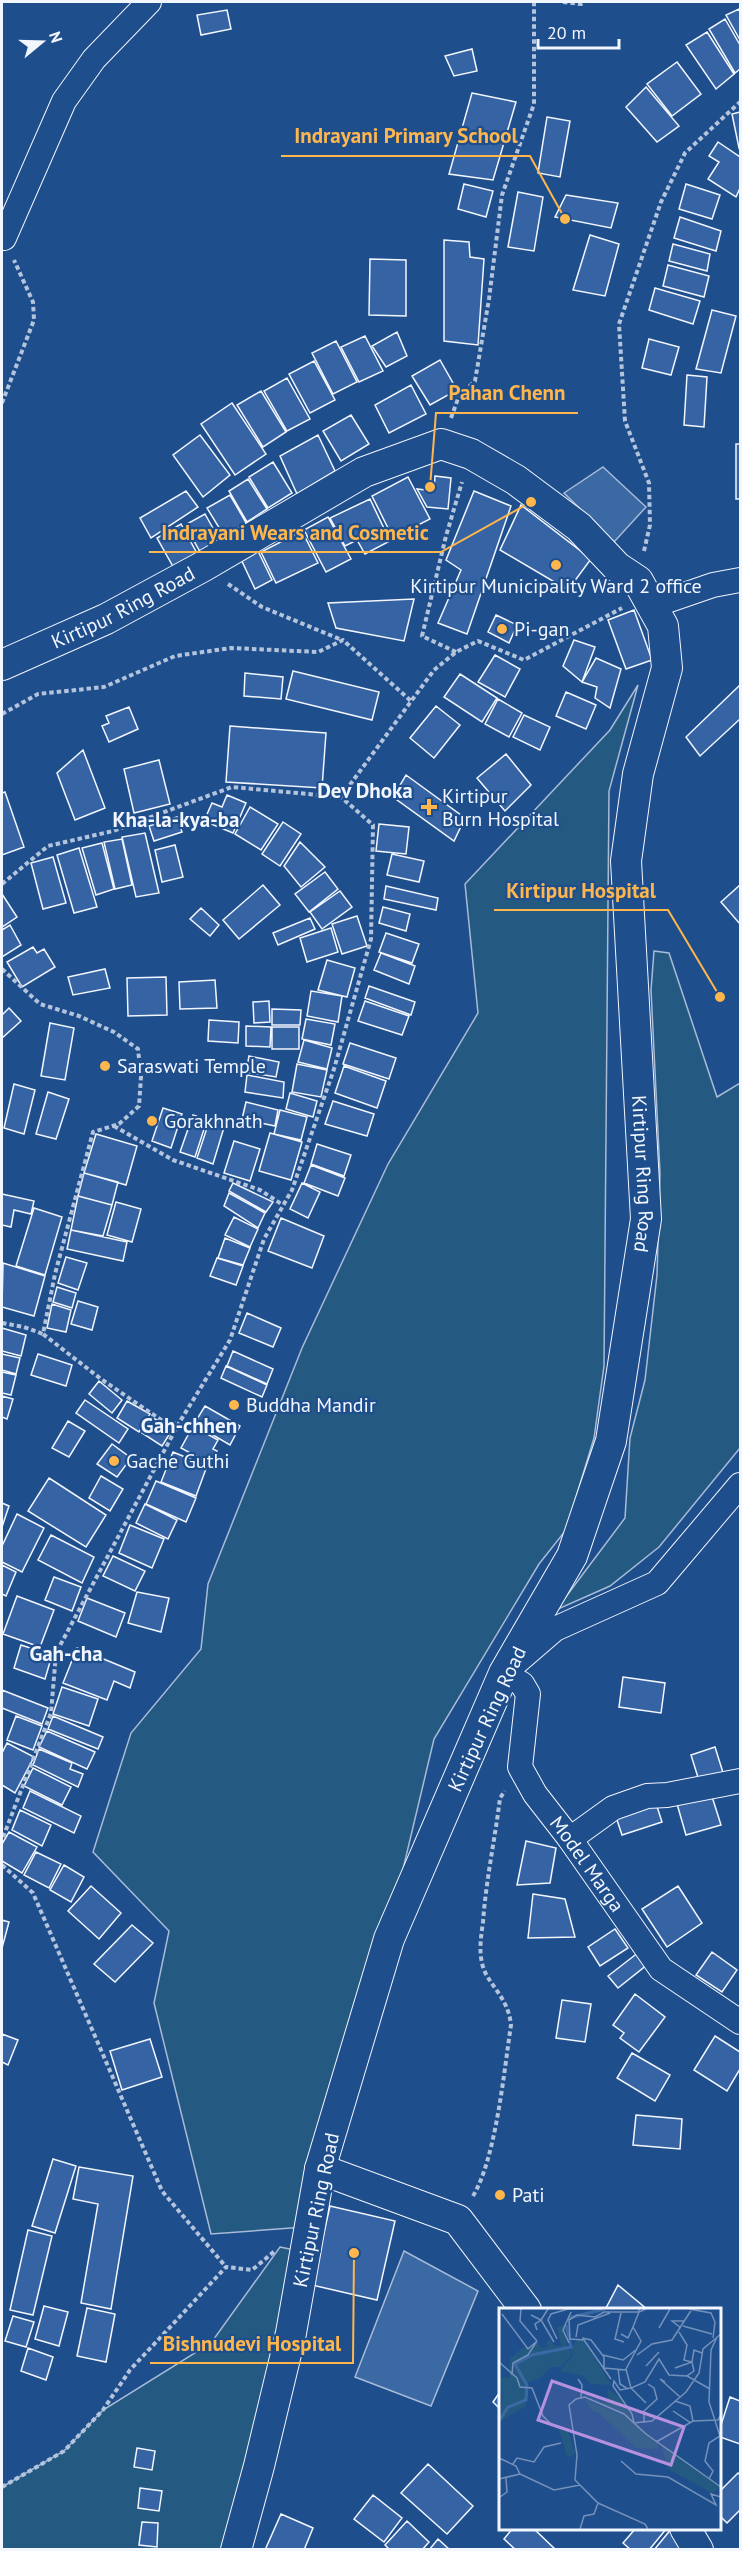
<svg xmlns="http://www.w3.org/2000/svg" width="742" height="2551" font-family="'PT Sans',sans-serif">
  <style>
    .green { fill: #245a82; stroke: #a8bbd7; stroke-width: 1.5 }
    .water { fill: #3b69a3; stroke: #a8bbd7; stroke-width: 1.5 }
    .building { fill: #3563a3; stroke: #f2f6ff; stroke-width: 1.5 }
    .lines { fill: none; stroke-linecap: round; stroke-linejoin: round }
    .minor-casing { stroke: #f2f6ff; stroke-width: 26 }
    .tertiary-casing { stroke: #f2f6ff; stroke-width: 32 }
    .path { stroke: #b3c4dc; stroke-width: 4; stroke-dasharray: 4.5 3; stroke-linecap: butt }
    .minor { stroke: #1f4e8c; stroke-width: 24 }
    .tertiary { stroke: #1f4e8c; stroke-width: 30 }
    .poi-dot { fill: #ffb74d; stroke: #1f4e8c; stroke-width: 2 }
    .labels { text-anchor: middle; stroke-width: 4.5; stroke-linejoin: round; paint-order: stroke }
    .poi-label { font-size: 20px; fill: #f2f6ff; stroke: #1f4e8c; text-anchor: start }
    .street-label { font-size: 20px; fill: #f2f6ff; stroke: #1f4e8c }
    .neighbourhood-label { font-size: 21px; font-weight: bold; fill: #f2f6ff; stroke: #1f4e8c }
    .inset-river { fill: none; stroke: #3b69a3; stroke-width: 3 }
    .inset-road { fill: none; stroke: #7391ba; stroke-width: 1.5 }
    .view { fill: #b691df; fill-opacity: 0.15; stroke: #b691df; stroke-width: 3 }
    .inset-edge { fill: none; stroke: #f2f6ff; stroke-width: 3 }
    .leader { fill: none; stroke: #ffb74d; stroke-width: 2 }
    .callout-dot { fill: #ffb74d; stroke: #1f4e8c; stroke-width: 2 }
    .callout-label { font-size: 21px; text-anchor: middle; font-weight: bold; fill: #ffb74d; stroke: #1f4e8c; stroke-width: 4.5; stroke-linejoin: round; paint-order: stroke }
  </style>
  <rect width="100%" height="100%" fill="#1f4e8c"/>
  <path class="green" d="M638,685l-29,106 -5,575 -10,72 -28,92 -27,34 -105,175 -116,487 -107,8 -57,-231 15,-72 -76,-79 38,-119 70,-84 7,-65 94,-236 86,-184 90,-151 -13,-129 145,-154z
    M654,951l15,2 48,144 23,-14v365l-81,99 -49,39 -54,24 69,-92 5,-80 15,-58 12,-105 3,-102 -9,-183z
    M280,2247l29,6 -67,296 -240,1v-63l62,-36 39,-41 108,-67z"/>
  <path class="water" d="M603,467l43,40 -32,35 -50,-49z
    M404,2251l74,40 -47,115 -76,-29z"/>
  <path class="building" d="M739,9l1,3v28l-14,-25z
    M227,10l4,19 -30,6 -4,-20z
    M725,19l15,26v24l-5,4 -26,-44z
    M707,32l27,42 -18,15 -30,-44z
    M472,49l5,22 -23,5 -9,-20z
    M677,62l24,32 -29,22 -25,-32z
    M646,87l33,39 -22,16 -31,-35z
    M472,93l44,9 -23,78 -44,-6z
    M740,112v35l-1,1 -7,-34z
    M547,117l23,4 -10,56 -22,-4z
    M718,142l22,15v31l-4,9 -28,-18 11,-17 -10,-6z
    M464,184l29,7 -7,26 -28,-8z
    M686,184l34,11 -8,24 -33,-10z
    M518,192l25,5 -9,54 -26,-4z
    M566,195l52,8 -7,25 -56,-11z
    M680,217l41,14 -5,20 -42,-13z
    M590,235l29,9 -14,52 -32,-6z
    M444,240l25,2 1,15 14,2 -6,86 -34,-4z
    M673,244l37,10 -3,17 -38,-10z
    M370,259l36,1v56l-37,-1z
    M668,265l41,11 -5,21 -41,-11z
    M655,288l45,13 -7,23 -44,-14z
    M712,310l24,6 -15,57 -25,-4z
    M397,332l10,24 -21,11 -14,-21z
    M365,336l18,35 -24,11 -18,-35z
    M649,339l30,8 -8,28 -29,-7z
    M336,341l21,41 -24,12 -21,-41z
    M440,360l17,30 -27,15 -18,-29z
    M314,361l21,39 -25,13 -21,-39z
    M687,375l20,2 -3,50 -20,-2z
    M287,378l23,41 -23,12 -23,-40z
    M411,385l15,29 -37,19 -14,-28z
    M261,391l25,41 -23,15 -26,-42z
    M232,403l34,51 -31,21 -34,-51z
    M351,415l18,29 -28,17 -18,-30z
    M200,435l30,40 -27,22 -30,-42z
    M318,435l17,36 -38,23 -17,-38z
    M736,444h4v55h-4z
    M273,462l19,31 -24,15 -19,-31z
    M435,476l16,2 -3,31 -21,-2 -10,-18 17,2z
    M408,477l22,42 -37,19 -21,-42z
    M248,479l19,30 -20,13 -18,-31z
    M186,491l12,16 -47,31 -11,-20z
    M474,491l37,15 -44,128 -29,-11 23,-53 -15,-10z
    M230,495l18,31 -22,13 -19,-31z
    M370,499l20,42 -25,13 -8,-14 -12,6 -15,-28z
    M521,505l70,54 -23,31 -68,-40z
    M205,514l18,32 -20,11 -18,-32z
    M328,517l23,42 -25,13 -22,-42z
    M181,524l18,33 -24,13 -18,-32z
    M302,531l16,32 -42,20 -15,-31z
    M257,549l15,31 -17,9 -15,-32z
    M414,599l-10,42 -68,-13 -8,-25z
    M634,610l18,50 -26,9 -18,-49z
    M496,615l21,10 -8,18 -21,-11z
    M574,640l21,7 -13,35 -19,-16z
    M495,655l25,14 -15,28 -27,-15z
    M596,658l25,11 -11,39 -15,-10 2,-11 -15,-5z
    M293,671l86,21 -7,28 -86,-21z
    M245,673l38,4 -2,22 -37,-3z
    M460,674l37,24 -15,24 -38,-25z
    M740,685v34l-40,37 -14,-19z
    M566,692l30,13 -10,24 -30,-13z
    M498,699l24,14 -13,24 -24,-13z
    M436,706l24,19 -26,33 -24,-20z
    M129,707l9,22 -29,13 -7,-16 7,-3 -3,-7z
    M524,715l26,12 -10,23 -27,-13z
    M230,726l96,7 -4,55 -96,-6z
    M83,750l22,58 -30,12 -18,-47z
    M506,754l25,31 -26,26 -28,-33z
    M159,760l11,44 -36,9 -10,-44z
    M406,775l59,43 -11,23 -61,-44z
    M5,792l19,55 -22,8v-62z
    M227,795l19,8 -13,30 -29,-12 8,-18 10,4z
    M250,807l28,17 -17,26 -26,-16z
    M177,817l5,15 -28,9 -5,-15z
    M283,822l18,12 -21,32 -18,-12z
    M379,824l30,3 -3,27 -30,-3z
    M145,833l14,60 -23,4 -14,-60z
    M122,839l10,46 -17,4 -11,-47z
    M300,842l25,25 -24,20 -17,-21z
    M102,843l12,46 -18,6 -14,-47z
    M175,845l8,32 -21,5 -7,-32z
    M79,848l18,59 -23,6 -17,-58z
    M392,854l32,7 -5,21 -32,-7z
    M53,857l13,46 -23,6 -12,-46z
    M325,872l13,17 -29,23 -14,-18z
    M263,885l17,20 -41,34 -16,-19z
    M740,885v39l-19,-22z
    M386,886l52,12 -2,12 -52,-11z
    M340,891l12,16 -30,22 -12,-17z
    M2,894l15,23 -15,10z
    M383,907l27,7 -4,17 -27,-8z
    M201,908l18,17 -9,11 -20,-17z
    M357,916l10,30 -25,8 -10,-30z
    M310,918l5,11 -37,16 -5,-12z
    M10,925l11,20 -19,12v-27z
    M331,928l7,24 -31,10 -7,-24z
    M386,933l33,11 -7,19 -33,-11z
    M33,947l4,6 7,-4 11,18 -33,20 -15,-25z
    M381,953l34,13 -6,18 -35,-14z
    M327,960l28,8 -8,29 -29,-7z
    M105,969l5,19 -37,7 -5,-18z
    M166,977l1,38 -39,1 -1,-38z
    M215,980l2,28 -37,1 -1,-27z
    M369,986l46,16 -4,13 -46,-17z
    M311,991l31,5 -4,26 -31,-6z
    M269,1001l1,21 -16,1 -1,-21z
    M365,1001l44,15 -7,19 -44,-14z
    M9,1008l12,13 -19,17v-23z
    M272,1009l29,1 -1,15h-28z
    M306,1019l29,5 -4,21 -29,-6z
    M209,1020l30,2 -1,21 -30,-2z
    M50,1023l24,5 -9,52 -24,-4z
    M246,1026l25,1 -1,20 -24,-1z
    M272,1027h27v22h-27z
    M304,1040l28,8 -5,21 -29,-7z
    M350,1043l46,15 -7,21 -46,-15z
    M249,1056l30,6 -3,15 -30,-5z
    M297,1064l30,6 -6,27 -29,-5z
    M344,1066l42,15 -9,27 -42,-15z
    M247,1075l37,7 -1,16 -38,-6z
    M14,1084l21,6 -11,44 -20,-6z
    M48,1092l21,7 -13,40 -20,-5z
    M290,1093l27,8 -4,16 -27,-8z
    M333,1101l41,13 -7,22 -42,-12z
    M246,1102l32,8 -3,16 -33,-7z
    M163,1108l19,6 -11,34 -19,-7z
    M280,1110l27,7 -6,23 -27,-6z
    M193,1115l14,5 -12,37 -15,-5z
    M210,1119l15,5 -12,40 -16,-6z
    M270,1133l32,9 -11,38 -32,-9z
    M96,1134l41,12 -11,39 -42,-12z
    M234,1141l26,8 -10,32 -26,-8z
    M317,1144l34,11 -7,21 -33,-12z
    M311,1165l34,13 -7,18 -34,-13z
    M84,1173l34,9 -6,23 -34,-9z
    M233,1183l40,19 -7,10 -37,-21z
    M302,1183l18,9 -12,26 -18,-9z
    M229,1193l36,20 -7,15 -34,-22z
    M2,1194l32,7 -3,13 -17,-4 -3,17 -9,-2z
    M78,1196l34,9 -9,31 -32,-6z
    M116,1202l25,7 -9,33 -25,-7z
    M34,1208l28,9 -17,58 -29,-9z
    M234,1217l24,12 -8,18 -25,-12z
    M281,1218l43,18 -12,32 -44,-17z
    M71,1230l56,12 -4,19 -56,-12z
    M225,1238l25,10 -7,17 -25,-7z
    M66,1257l21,6 -9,27 -20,-7z
    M217,1258l26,8 -7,19 -26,-9z
    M3,1263l42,13 -11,40 -32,-9z
    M57,1287l19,6 -4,15 -19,-6z
    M78,1301l20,6 -6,23 -21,-6z
    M52,1304l19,6 -5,22 -19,-4z
    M247,1313l34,15 -8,19 -34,-14z
    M2,1328l24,7 -5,21 -19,-5z
    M233,1351l40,18 -6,15 -40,-18z
    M2,1354l18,4 -4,16 -14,-4z
    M38,1354l34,11 -6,21 -35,-11z
    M226,1366l41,19 -5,12 -41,-19z
    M2,1372l14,3 -5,20 -9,-2z
    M99,1381l23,19 -10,13 -23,-19z
    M2,1396l11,3 -6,20 -5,-2z
    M85,1400l43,29 -9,14 -43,-30z
    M127,1401l23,13 -11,18 -22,-14z
    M205,1406l35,20 -10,19 -36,-21z
    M152,1417l20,13 -10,16 -20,-13z
    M68,1421l17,10 -16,26 -17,-9z
    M193,1426l25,14 -5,9 4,2 -7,13 -29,-16z
    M112,1444l19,14 -14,19 -20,-13z
    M173,1452l34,14 -11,30 -35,-14z
    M101,1476l22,13 -13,22 -21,-13z
    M49,1478l57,37 -20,32 -58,-36z
    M156,1481l40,17 -10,24 -40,-18z
    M2,1503l7,3 -7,21z
    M145,1504l32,16 -9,19 -32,-16z
    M17,1514l27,14 -22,44 -20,-10v-16z
    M130,1525l34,14 -12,29 -33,-15z
    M51,1535l43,22 -12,26 -44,-23z
    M113,1556l32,15 -10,20 -32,-15z
    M2,1565l14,7 -10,24 -4,-2z
    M54,1577l27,10 -9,24 -27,-11z
    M137,1592l32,6 -8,34 -33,-9z
    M17,1596l37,14 -14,37 -37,-13z
    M87,1598l38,15 -9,24 -38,-16z
    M21,1645l31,10 -7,24 -31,-11z
    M77,1648l58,24 -5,16 -16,-7 -7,19 -44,-17z
    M623,1677l42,6 -4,30 -42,-6z
    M62,1687l36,12 -9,27 -36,-12z
    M2,1690l46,18 -6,16 -40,-16z
    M16,1716l26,10 -9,24 -26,-10z
    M53,1716l50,21 -5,12 -50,-20z
    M47,1731l48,21 -8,17 -48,-22z
    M7,1743l27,14 -19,36 -13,-8v-32z
    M715,1747l10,32 -24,8 -10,-32z
    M39,1749l33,14 -2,6 13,5 -5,13 -45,-22z
    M33,1768l38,19 -9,18 -38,-19z
    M709,1787l12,38 -35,10 -11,-38z
    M30,1791l51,25 -7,17 -51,-25z
    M653,1794l9,28 -40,13 -9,-27z
    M20,1810l31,15 -9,21 -30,-16z
    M9,1832l28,15 -15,26 -20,-12v-17z
    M526,1841l30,7 -6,35 -33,2z
    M36,1852l25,12 -12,24 -25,-13z
    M64,1865l20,12 -13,25 -21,-12z
    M91,1886l30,27 -22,26 -31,-28z
    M678,1886l24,37 -35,24 -25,-38z
    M533,1894l32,5 10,38 -47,1z
    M2,1920l7,2 -7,26z
    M132,1925l21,18 -38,39 -21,-18z
    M615,1929l13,19 -28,18 -12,-19z
    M639,1952l9,12 -30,24 -10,-12z
    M712,1952l25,18 -15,22 -26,-17z
    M635,1994l30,23 -26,35 -19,-14 4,-5 -11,-8z
    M562,2000l29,4 -6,38 -29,-4z
    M2,2034l16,6 -10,25 -6,-3z
    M715,2036l25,16v17l-13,22 -33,-21z
    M150,2039l12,38 -40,13 -12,-39z
    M632,2053l38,22 -15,26 -38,-23z
    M636,2115l46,4 -2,30 -47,-4z
    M53,2159l23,7 -21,67 -23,-7z
    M79,2167l54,9 -22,133 -30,-6 17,-99 -25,-5z
    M330,2206l65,15 -18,79 -65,-15z
    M28,2230l24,6 -19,79 -23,-5z
    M618,2285l30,25h-43z
    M44,2306l24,6 -9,34 -24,-7z
    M87,2308l28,6 -9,48 -29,-6z
    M13,2316l21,6 -8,25 -21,-6z
    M28,2348l25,9 -7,23 -25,-9z
    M500,2392v17l-7,-7z
    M730,2397l10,4v43l-20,-7v-9z
    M137,2448l18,3 -3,19 -18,-3z
    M428,2464l45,42 -26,28 -46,-41z
    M738,2473l2,2v35l-13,13 -7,-7v-25z
    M140,2488l22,3 -3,20 -21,-3z
    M373,2495l29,23 -18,24 -30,-23z
    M281,2514l32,14 -9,22h-39z
    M407,2521l22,21 -7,8h-32l-5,-5z
    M142,2522l16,1 -1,24 -18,-2z
    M513,2528h20l23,22h-40l-12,-11z
    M636,2528h31l-18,22h-18l-8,-7z
    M672,2528l21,22h-39z
    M438,2539l12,11h-21z"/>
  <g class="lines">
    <defs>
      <g id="minor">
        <path d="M4,238l60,-137 30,-42 55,-57"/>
        <path d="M652,606l61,-21 27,-5"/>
        <path id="s1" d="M740,1485l-83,98 -102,46 -51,44 18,11 6,10 -8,73 15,27 35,45 91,130 79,53"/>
        <path d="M570,1839l43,-31 34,-12 20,-1 73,-14"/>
      </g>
      <g id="tertiary">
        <path id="s2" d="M2,665l104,-46 96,-52 162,-95 77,-28 30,10 45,26 63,47 38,40 21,14 25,45 4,42 -29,106 -12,87 20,358 -35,222 -39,115 -68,117 -115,266 -69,230 -29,164 -32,133 -23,84"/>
        <path d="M320,2169l138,51 68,90"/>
        <path d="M685,2528l13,22"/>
      </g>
    </defs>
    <use href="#minor" class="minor-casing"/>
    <use href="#tertiary" class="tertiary-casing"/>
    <path class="path" d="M563,2l18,2 3,-2
      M2,403l32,-83 -1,-18 -19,-42
      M451,418l8,-22 16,-15 14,-82 13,-104 32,-91v-102
      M644,551l6,-26 -1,-42 -24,-62 -6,-97 42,-122 24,-49 55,-51
      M228,584l34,23 80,33
      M456,652l-34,-16 24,-100 16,-54
      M2,714l36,-20 66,-7 71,-31 56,-8 87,4 25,-12 68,61
      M341,797l93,-127 22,-18 22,-11 46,19 98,-52
      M2,884l46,-38 65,-15 119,-44 109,10 32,28 -2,114 -37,130 -42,121 -28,49 -34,101 -51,83 -123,230 -5,60 -49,127
      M2,969l38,35 39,12 35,16 24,17 3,28 -2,29 -20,18 -26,8 -38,142 -12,60 58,45 66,45 12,-1
      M114,1126l59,34 87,30 23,15
      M2,1323l22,4 19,7
      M2,1865l31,28 129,298 64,76
      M473,2196c23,-38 31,-125 38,-171 -3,-30 -25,-41 -29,-62 -3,-13 -1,-27 1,-41 3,-42 12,-83 17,-124l5,-7
      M2,2487l62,-36 39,-41 27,-40 96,-103 26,3 24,-20"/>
    <use href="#minor" class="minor"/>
    <use href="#tertiary" class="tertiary"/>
  </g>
  <g class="poi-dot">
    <circle cx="556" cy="565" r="6"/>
    <circle cx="502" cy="629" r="6"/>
    <path d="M426 798h6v6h6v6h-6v6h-6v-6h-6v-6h6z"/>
    <circle cx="105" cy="1066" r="6"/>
    <circle cx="152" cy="1121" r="6"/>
    <circle cx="234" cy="1405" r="6"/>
    <circle cx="114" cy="1461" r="6"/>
    <circle cx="500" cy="2195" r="6"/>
  </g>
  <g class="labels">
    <g class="poi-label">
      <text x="556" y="593" text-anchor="middle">Kirtipur Municipality Ward 2 office</text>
      <text x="514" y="636">Pi-gan</text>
      <text x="442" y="803">Kirtipur<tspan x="442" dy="23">Burn Hospital</tspan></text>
      <text x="117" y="1073">Saraswati Temple</text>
      <text x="164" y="1128">Gorakhnath</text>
      <text x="246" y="1412">Buddha Mandir</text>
      <text x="126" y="1468">Gache Guthi</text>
      <text x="512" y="2202">Pati</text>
    </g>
    <g class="street-label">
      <text dy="7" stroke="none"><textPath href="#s2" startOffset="134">Kirtipur Ring Road</textPath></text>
      <text dy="7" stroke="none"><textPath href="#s2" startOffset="1340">Kirtipur Ring Road</textPath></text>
      <text transform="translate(487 1719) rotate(-65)" y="7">Kirtipur Ring Road</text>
      <text dy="7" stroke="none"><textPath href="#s1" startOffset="532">Model Marga</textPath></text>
      <text transform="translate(316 2210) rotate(-78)" y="7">Kirtipur Ring Road</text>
    </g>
    <g class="neighbourhood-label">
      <text x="365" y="798">Dev Dhoka</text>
      <text x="176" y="827">Kha-la-kya-ba</text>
      <text x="189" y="1433">Gah-chhen</text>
      <text x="66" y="1661">Gah-cha</text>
    </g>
  </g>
  <g transform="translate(499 2308)">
    <rect width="222" height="222" fill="#1f4e8c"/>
    <path d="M66,16l2,24 -37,7 40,-6 1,6 -10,12h-10l-12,12 -14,4 1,23 -27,16 3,-25 -3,-20 11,1v-19l12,-11 16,-5 3,5 7,-1 -2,-4 4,-4 4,6 7,1 -4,-18zM79,30l7,4 26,43 -20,-1 -8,-8 -23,-5 13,-16 -2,-7zM109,81l14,10 10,21 -33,-17 9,-1zM86,91l43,19 31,25 -1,6 -22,-1 -37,-35 -7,-2zM60,121l9,3 7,21 -4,3 -4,1zM162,136l9,5 51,38 -9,6 -44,-24z" fill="#245a82"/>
    <path class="inset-river" d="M69,10l37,-9M0,113l9,-14 18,-7 1,-15 -12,-21 17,-9 39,-8 -5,-22"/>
    <path class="inset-road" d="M22,1l-1,12 17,20M49,1l-7,11 13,22M147,1l-7,3 -6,15 8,14 -15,28 5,19 -11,2 -6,-9 -1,5 19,28 2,9 18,-2 34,-29 13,-19 4,-24 18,-15M190,1l22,4 4,9 -2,16M122,5l-6,26 9,3M3,6l26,35 9,-8M32,7l10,5 -6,4 2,6M184,18l29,8M160,20l11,-19M182,20l-9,-7h12M180,24l8,13 -3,15 8,2 2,9 -7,5 23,13M122,26l7,4 5,-11M77,29l2,-12 32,-12M83,30l9,2 13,17v13M58,31l-9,-19 3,-6 17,-5h34M70,35l-6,-13 8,-18M104,47l20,5 14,-11M138,47l15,-11 20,-4 20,-31M0,54l18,16 3,9 12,1 11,28 8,8M147,58l13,-14M105,60l22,2M176,60l17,-6 2,-12 8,3M119,61l2,15 8,5M13,67l1,-12 15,-8 9,-14M79,71l4,6 -1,12M112,71l-27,-39 -14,-1 -1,-19 8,-5 18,2 9,-5h35v-3M166,74l-5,-3 20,18M176,93l15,5 3,15M147,95l-15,-15 14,-6 14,-23 10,16 18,1M174,103l18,12M145,115v-12l13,-12 -3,-11 -6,-4M157,134l37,-21 25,-1 3,-5M0,150l17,8 4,8M122,153l15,13 32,3 48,28 -5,-11 10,3M14,156l4,-6 17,4 10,-15 17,-4M21,166l34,16 26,-5M0,171l21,-5M210,171l4,-8 -8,-10 4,-18 11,-7 -11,-34 2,-52 6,-13M1,189l7,-5 -1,-14M81,221l4,-13 10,-2 4,-11M149,221l-3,-5 -47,-21 -23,-23 2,-25 -8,-50 7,-6 9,-2 39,17 22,20 75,53"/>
    <path class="view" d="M53,73l132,46 -13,38 -133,-45z"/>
    <rect width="222" height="222" class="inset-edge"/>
  </g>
  <path class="leader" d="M565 219L530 156H281M430 487L436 413H578M531 502L441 552H149M720 997L668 910H494M354 2253L353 2363H150"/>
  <g class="callout-dot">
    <circle cx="565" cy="219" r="6"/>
    <circle cx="430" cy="487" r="6"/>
    <circle cx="531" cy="502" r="6"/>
    <circle cx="720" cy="997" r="6"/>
    <circle cx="354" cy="2253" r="6"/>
  </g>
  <g class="callout-label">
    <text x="406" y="143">Indrayani Primary School</text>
    <text x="507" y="400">Pahan Chenn</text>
    <text x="295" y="540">Indrayani Wears and Cosmetic</text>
    <text x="581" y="898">Kirtipur Hospital</text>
    <text x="252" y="2351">Bishnudevi Hospital</text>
  </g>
  <rect width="742" height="2551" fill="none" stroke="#f2f6ff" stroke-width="6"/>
  <g transform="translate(42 42) rotate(71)" stroke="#1f4e8c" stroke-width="4.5" paint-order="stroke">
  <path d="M0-4.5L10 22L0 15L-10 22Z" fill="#f2f6ff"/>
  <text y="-9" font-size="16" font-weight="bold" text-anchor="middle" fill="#f2f6ff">N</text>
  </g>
  <path d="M538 39v9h81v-9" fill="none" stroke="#f2f6ff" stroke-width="3"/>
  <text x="547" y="39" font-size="18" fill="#f2f6ff" stroke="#1f4e8c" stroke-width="4.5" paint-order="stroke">20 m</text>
</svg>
